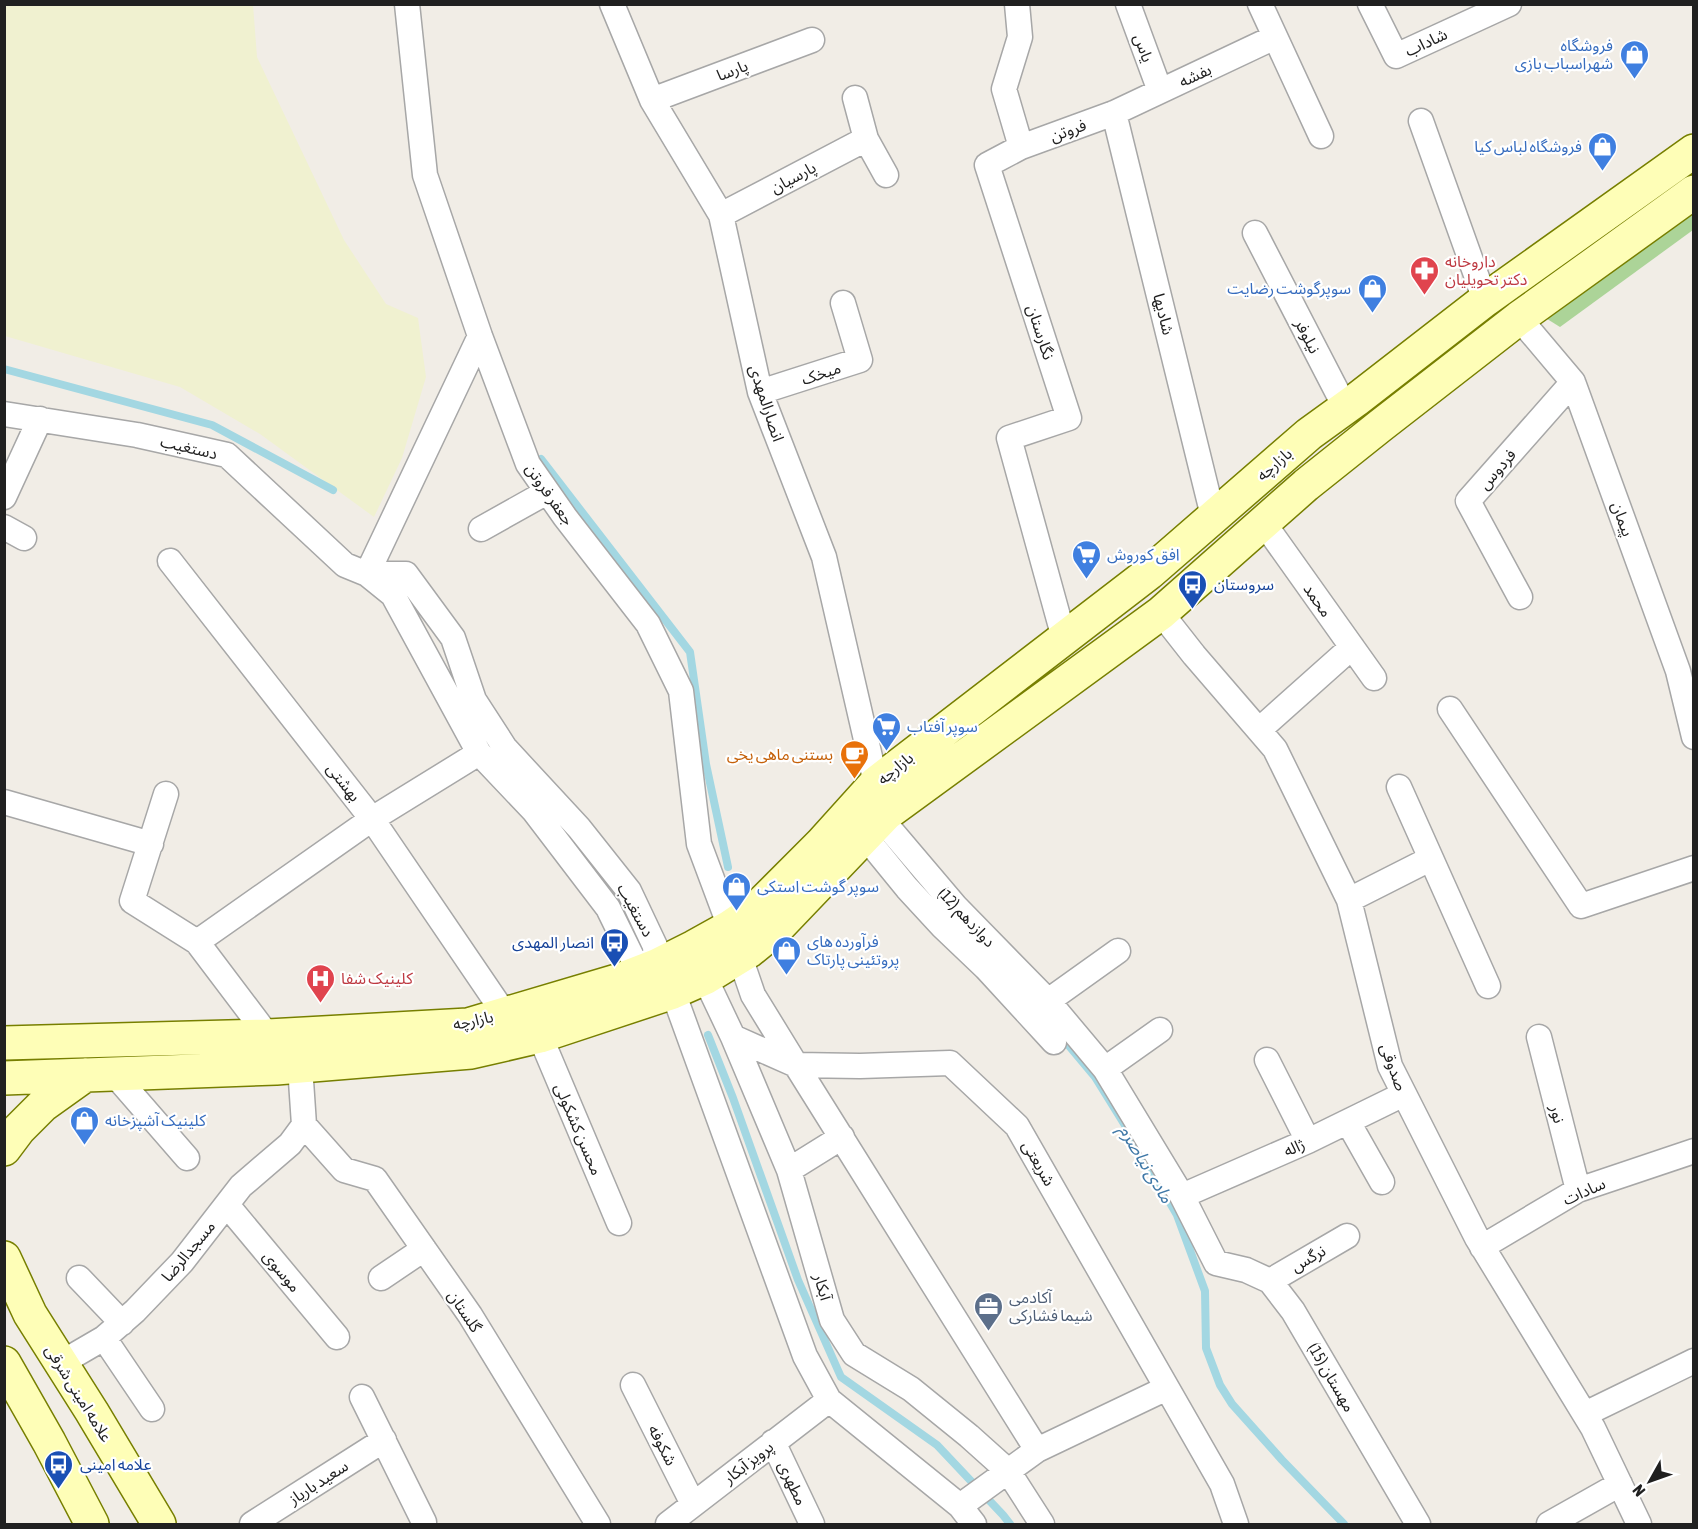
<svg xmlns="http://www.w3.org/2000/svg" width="1698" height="1529" font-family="'Asap Condensed','Noto Sans Arabic',sans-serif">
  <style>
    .farmland { fill: #f0f1d0 }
    .forest { fill: #acd498 }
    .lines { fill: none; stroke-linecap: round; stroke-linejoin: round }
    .stream { stroke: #a3d7e2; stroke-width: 8 }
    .minor-casing { stroke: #a7a7a7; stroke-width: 27 }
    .secondary-casing { stroke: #777f00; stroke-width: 36 }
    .minor { stroke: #fff; stroke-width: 24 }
    .secondary { stroke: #fefeb7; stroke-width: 33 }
    .labels { text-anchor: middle; stroke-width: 4.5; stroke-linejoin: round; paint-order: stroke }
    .street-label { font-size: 16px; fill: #202020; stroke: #fff }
    .shop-label { font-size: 16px; fill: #366cbe; stroke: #fff; text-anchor: start }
    .health-label { font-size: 16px; fill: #be3a42; stroke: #fff; text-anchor: start }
    .transit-label { font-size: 16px; fill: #164399; stroke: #fff; text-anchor: start }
    .food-label { font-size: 16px; fill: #c56008; stroke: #fff; text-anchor: end }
    .service-label { font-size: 16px; fill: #4e5e75; stroke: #fff; text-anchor: start }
    .water-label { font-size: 18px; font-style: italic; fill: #3f78a7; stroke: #fff }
  </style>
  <rect width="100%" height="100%" fill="#f1ede6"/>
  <path class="farmland" d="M4,5h249l4,52 87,183 42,64 32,14 8,59 -24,81 -28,59 -114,-83 -80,-47 -175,-51z"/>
  <path class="forest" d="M1693,195v35l-133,97 -24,-15z"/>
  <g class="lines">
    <path class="stream" d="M4,369l208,56 121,65
      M541,459l149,193 16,112 22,103
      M886,843l37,46
      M1059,1034l36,43 31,50 51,88 28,76 1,57 14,37 12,19 50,56 62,64
      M708,1035l25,63 65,182 43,97 96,68 66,70 7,9"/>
    <defs>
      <path id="minor" d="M407,4l18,171 55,161 48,128 37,53 83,107 33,67 18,153 31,83
        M612,4l40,96 69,115 39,177 64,165 52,226
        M1017,4l3,33 -16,52 17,58 -34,18 82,253 -60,20 55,200
        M1128,4l32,87
        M1260,4l61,132
        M1370,4l26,52 113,-52
        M855,98l11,41 20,36
        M652,100l160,-60
        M1114,113l99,403
        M1421,121l64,179
        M1021,147l93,-34 161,-76
        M721,215l145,-76
        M1255,233l90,174
        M1519,318l54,64 105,289 16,66
        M760,392l100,-32 -17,-57
        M4,414l133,21 90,20 118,110 22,9 26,21 86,158 55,58 74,97 26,53 22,5 -1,-20 -26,-55 -50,-63 -74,-80 -31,-48 -21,-62 -47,-64h-39
        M4,497l36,-78
        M1263,522l111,156
        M4,527l20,11
        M481,529l66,-37
        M170,561l202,258 132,194
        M367,574l113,-238
        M1520,597l-52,-96 105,-119
        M1161,613l33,42 81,94 74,151 41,166 87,172 116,190 46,96
        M1450,709l131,197 113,-38
        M1259,730l93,-83
        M1399,787l89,199
        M166,794l-34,107 65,41 71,94
        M4,802l147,42
        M1349,900l81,-41
        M197,942l175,-123 107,-66
        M740,957l13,38 43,70 64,1 90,-3 67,63 205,358 14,40
        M705,978l28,59 56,133 43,150 22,34 57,35 58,47 39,35 34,53
        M673,992l132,364 24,44 131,106 14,18
        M1048,1001l70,-50
        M540,1036l79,187
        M733,1037l63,28 241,385
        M1539,1037l39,153
        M1054,1042l-68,-74 -43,-41 -36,-39 -40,-49 6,-11 10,-7 73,86 92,94 57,68 77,127 34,67 30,7 24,11 23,30 125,213
        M1267,1060l41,81
        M300,1066l4,59
        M1105,1069l55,-39
        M114,1074l73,84
        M1348,1122l34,60
        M304,1125l40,45 31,9 95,136 128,209
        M789,1170l53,-33
        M1182,1196l126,-55 96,-47
        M227,1205l110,132
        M1482,1247l96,-57 116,-39
        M79,1278l43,45
        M381,1278l43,-29
        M1270,1281l77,-45
        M104,1338l48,71
        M61,1363l43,-25 31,-27 47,-49 59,-76 49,-42 14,-19
        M633,1385l60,119
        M362,1397l62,125
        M1585,1414l109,-53
        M773,1442l39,82
        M960,1506l77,-56 130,-62
        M252,1524l132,-84
        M668,1524l161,-124
        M1549,1524l71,-40"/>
      <path id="secondary" d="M4,1043l264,-7 200,-11 152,-45 36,-14 38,-19 36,-20 25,-17 66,-66 55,-61 273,-210 160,-139 47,-34 129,-100 209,-149
        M4,1078l272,-10 195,-16 69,-16 133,-44 32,-14 44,-27 27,-22 110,-115 275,-201 145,-128 74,-59 139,-108 175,-126
        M4,1149l15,-20 24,-24 42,-30
        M4,1258l26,56 62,98 67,112
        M4,1363l45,79 43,82"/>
    </defs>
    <use href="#minor" class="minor-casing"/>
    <use href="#secondary" class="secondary-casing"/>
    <use href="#minor" class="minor"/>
    <use href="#secondary" class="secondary"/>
  </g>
  <defs>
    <symbol id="shop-pin" viewBox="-11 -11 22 30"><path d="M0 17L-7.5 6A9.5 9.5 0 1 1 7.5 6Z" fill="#3f7fe0" stroke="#fff"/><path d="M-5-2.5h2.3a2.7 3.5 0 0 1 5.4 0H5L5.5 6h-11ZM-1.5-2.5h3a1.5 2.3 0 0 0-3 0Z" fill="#fff"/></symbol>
    <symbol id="pharmacy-pin" viewBox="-11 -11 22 30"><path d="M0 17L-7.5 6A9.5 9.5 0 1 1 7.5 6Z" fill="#e0444e" stroke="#fff"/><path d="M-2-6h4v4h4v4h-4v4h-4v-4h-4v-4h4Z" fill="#fff"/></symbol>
    <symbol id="supermarket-pin" viewBox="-11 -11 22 30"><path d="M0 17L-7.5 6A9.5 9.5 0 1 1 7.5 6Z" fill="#3f7fe0" stroke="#fff"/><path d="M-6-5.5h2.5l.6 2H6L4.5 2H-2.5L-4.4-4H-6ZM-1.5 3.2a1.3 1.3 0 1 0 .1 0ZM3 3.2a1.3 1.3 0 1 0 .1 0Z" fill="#fff"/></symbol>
    <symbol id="bus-pin" viewBox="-11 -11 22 30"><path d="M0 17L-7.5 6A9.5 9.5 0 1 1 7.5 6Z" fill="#1a4fb4" stroke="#fff"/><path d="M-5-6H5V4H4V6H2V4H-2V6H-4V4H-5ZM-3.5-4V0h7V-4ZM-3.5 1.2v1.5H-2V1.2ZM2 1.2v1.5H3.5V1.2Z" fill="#fff"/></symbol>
    <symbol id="cafe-pin" viewBox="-11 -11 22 30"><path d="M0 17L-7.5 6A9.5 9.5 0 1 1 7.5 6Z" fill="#e8710a" stroke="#fff"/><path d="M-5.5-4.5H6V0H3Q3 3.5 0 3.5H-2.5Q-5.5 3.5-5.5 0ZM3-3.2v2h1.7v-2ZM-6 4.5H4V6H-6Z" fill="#fff"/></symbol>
    <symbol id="hospital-pin" viewBox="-11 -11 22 30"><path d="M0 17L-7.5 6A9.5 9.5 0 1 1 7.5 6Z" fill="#e0444e" stroke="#fff"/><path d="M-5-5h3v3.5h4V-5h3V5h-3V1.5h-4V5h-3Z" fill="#fff"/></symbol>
    <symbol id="office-pin" viewBox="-11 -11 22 30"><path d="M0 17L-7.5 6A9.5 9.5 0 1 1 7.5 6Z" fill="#5c6f8a" stroke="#fff"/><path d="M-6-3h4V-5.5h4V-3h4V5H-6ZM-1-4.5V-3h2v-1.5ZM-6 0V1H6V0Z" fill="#fff"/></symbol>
  </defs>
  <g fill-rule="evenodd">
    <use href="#shop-pin" x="1618" y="38" width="33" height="45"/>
    <use href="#shop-pin" x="1586" y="130" width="33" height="45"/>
    <use href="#pharmacy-pin" x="1408" y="254" width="33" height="45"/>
    <use href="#shop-pin" x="1356" y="272" width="33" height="45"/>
    <use href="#supermarket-pin" x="1070" y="538" width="33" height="45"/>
    <use href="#bus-pin" x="1176" y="568" width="33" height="45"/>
    <use href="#supermarket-pin" x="870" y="710" width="33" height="45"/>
    <use href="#cafe-pin" x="838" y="738" width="33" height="45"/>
    <use href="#shop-pin" x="720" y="870" width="33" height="45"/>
    <use href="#bus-pin" x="598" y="926" width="33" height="45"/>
    <use href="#shop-pin" x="770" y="934" width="33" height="45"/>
    <use href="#hospital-pin" x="304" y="962" width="33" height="45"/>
    <use href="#shop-pin" x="68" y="1104" width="33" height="45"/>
    <use href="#office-pin" x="972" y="1290" width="33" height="45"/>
    <use href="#bus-pin" x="42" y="1448" width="33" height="45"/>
  </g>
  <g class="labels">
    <g class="street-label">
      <text transform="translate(1426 42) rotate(-25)" y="6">شاداب</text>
      <text transform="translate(1144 48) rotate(70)" y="6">یاس</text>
      <text transform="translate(732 70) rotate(-21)" y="6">پارسا</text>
      <text transform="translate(1195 75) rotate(-25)" y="6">بفشه</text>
      <text transform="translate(1068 130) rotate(-20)" y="6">فروتن</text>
      <text transform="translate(793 177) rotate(-28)" y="6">پارسیان</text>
      <text transform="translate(1164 314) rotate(76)" y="6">شادیها</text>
      <text transform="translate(1041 332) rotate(72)" y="6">نگارستان</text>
      <text transform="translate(1308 336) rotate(63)" y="6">نیلوفر</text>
      <text transform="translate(821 373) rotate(-18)" y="6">میخک</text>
      <text transform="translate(767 403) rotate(72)" y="6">انصارالمهدی</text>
      <text transform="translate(189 447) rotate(13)" y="6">دستغیب</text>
      <text transform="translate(1274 464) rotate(-41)" y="6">بازارچه</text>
      <text transform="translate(1497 469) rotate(-49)" y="6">فردوس</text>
      <text transform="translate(550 494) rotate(55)" y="6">جعفر فروتن</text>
      <text transform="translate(1623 519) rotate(70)" y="6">پیمان</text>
      <text transform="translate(1318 600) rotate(55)" y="6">محمد</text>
      <text transform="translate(895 768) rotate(-39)" y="6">بازارچه</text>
      <text transform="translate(344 782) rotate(52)" y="6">بهشتی</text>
      <text transform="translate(636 910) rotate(61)" y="6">دستغیب</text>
      <text transform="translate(967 917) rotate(47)" y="6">دوازدهم (12)</text>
      <text transform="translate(473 1020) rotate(-12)" y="6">بازارچه</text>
      <text transform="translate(1394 1067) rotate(70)" y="6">صدوقی</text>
      <text transform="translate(1558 1114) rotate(76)" y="6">نور</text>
      <text transform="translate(579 1129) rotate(67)" y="6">محسن کشکولی</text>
      <text transform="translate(1294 1147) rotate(-24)" y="6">ژاله</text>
      <text transform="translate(1039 1163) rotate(60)" y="6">شریعتی</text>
      <text transform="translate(1584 1191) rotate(-24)" y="6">سادات</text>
      <text transform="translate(188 1251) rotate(-50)" y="6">مسجدالرضا</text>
      <text transform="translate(1308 1258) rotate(-30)" y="6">نرگس</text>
      <text transform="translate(282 1271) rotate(50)" y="6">موسوی</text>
      <text transform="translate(823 1287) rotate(74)" y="6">آبکار</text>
      <text transform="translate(465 1311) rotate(56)" y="6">گلستان</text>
      <text transform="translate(1332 1377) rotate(60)" y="6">مهستان (15)</text>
      <text transform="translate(79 1393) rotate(58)" y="6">علامه امینی شرقی</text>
      <text transform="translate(663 1445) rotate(63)" y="6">شکوفه</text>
      <text transform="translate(748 1462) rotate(-38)" y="6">پرویز آبکار</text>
      <text transform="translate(318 1482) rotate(-33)" y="6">سعید باریاز</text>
      <text transform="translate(793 1483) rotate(65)" y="6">مطهری</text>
    </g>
    <g class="shop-label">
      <text x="1613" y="51" text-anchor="end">فروشگاه<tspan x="1613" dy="18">شهراسباب بازی</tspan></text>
      <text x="1582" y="152" text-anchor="end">فروشگاه لباس کیا</text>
      <text x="1351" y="294" text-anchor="end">سوپرگوشت رضایت</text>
      <text x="1107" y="560">افق کوروش</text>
      <text x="907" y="732">سوپر آفتاب</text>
      <text x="757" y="892">سوپر گوشت استکی</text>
      <text x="807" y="947">فرآورده های<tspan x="807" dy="18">پروتئینی پارتاک</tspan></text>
      <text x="105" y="1126">کلینیک آشپزخانه</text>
    </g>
    <g class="health-label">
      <text x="1445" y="267">داروخانه<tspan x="1445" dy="18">دکتر تحویلیان</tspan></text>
      <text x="341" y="984">کلینیک شفا</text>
    </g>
    <g class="transit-label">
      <text x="1214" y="590">سروستان</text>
      <text x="594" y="948" text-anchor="end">انصار المهدی</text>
      <text x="80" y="1470">علامه امینی</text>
    </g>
    <g class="food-label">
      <text x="833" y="760">بستنی ماهی یخی</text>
    </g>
    <g class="service-label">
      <text x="1009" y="1303">آکادمی<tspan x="1009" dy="18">شیما فشارکی</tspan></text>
    </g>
    <g class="water-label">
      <text transform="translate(1146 1164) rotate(59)" y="6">مادی نیاصرم</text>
    </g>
  </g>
  <rect width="1698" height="1529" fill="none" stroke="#202020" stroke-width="12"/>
  <g transform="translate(1650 1481) rotate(230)" stroke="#ffffff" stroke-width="4.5" paint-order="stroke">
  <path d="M0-4.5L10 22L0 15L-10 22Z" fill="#202020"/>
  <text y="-9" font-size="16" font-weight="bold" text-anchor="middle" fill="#202020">N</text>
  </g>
</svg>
